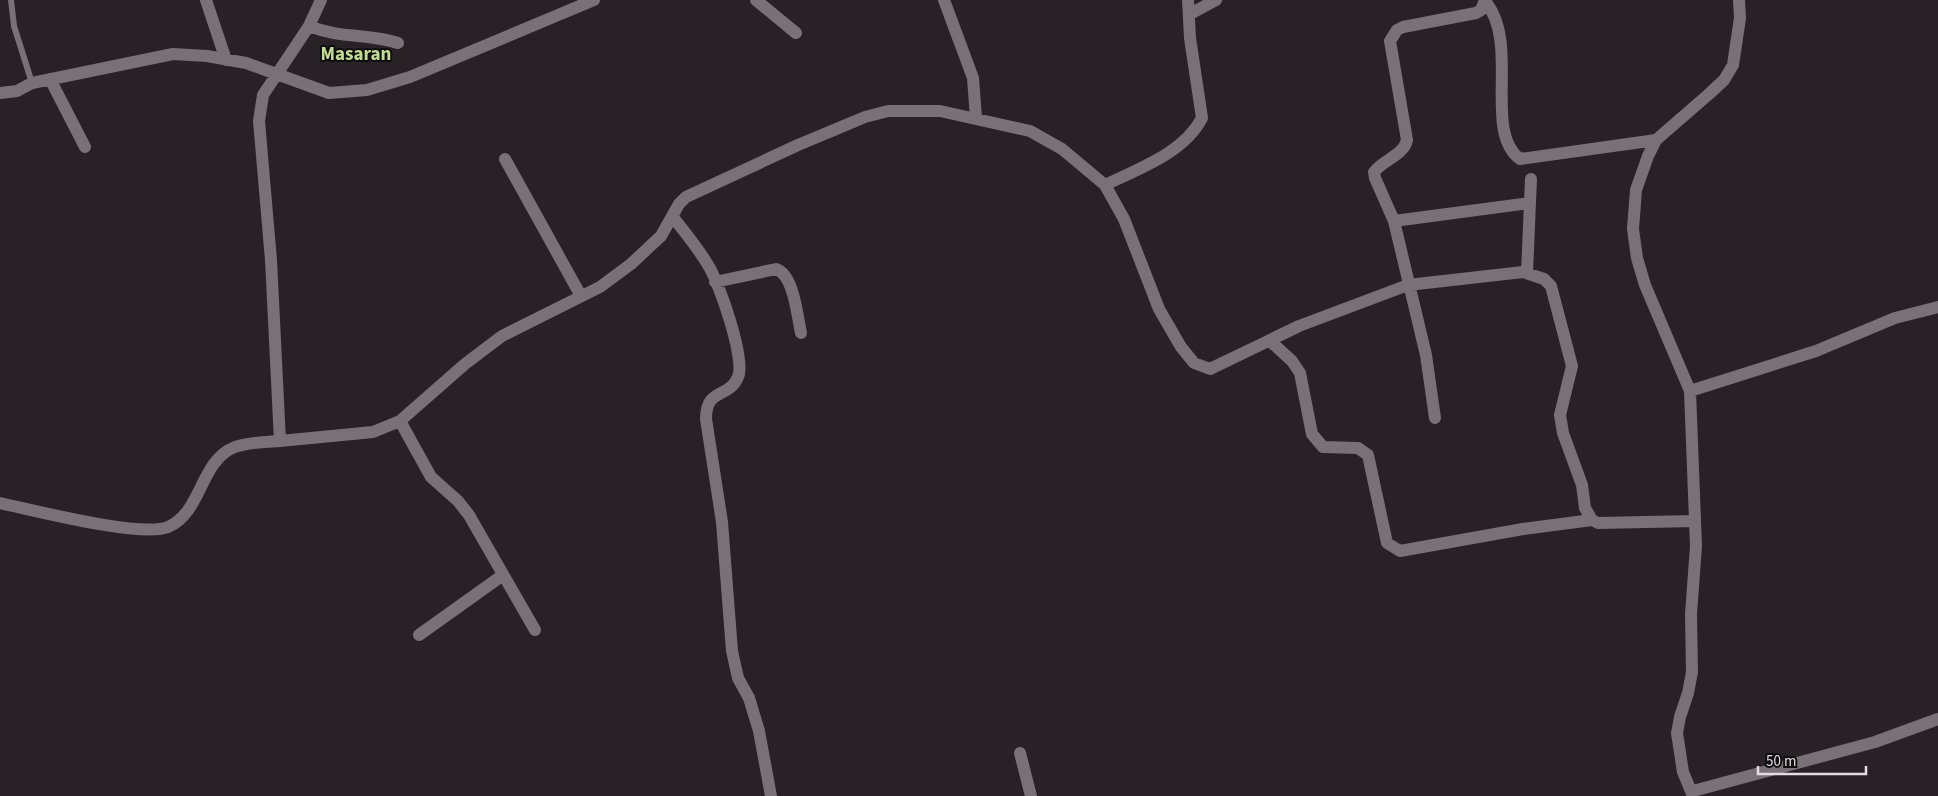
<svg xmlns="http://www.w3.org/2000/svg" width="1938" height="796" font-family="'Source Sans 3',sans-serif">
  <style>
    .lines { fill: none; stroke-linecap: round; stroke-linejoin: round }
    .lane { stroke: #787176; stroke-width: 6 }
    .street { stroke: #787176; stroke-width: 12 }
    .labels { text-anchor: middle; stroke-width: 4; stroke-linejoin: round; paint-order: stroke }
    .quarter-label { font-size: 19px; font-weight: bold; fill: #c1db92; stroke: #0f0d0e }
  </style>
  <rect width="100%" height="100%" fill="#282226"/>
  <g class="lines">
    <path class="lane" d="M11,0l3,26 18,57"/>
    <path class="street" d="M206,0l20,60
      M321,0l-12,26 -46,69 -4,26 12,139 9,181 93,-9 27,-11 65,-57 37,-28 98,-49 31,-23 30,-28 18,-32 7,-7 112,-52 67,-28 23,-6h52l90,20 32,18 43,36 19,34 35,90 22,38 13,16 16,6 89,-43 109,-41 115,-13 21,7 7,7 21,80 -12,49 3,18 19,52 3,23 7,12 6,3 97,-2
      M756,0l40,33
      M944,0l29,78 3,40
      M1485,0l-4,10 -5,3 -73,14 -6,3 -7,11 17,99c-3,15 -24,20 -33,32l1,6 19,43 136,-18
      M1485,1c36,42 -3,130 35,158l136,-19
      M1190,14l26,-14
      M309,26c32,13 59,7 89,17
      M50,79l35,68
      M0,93l17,-2 15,-8 141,-29 34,2 39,7 83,30 38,-3 43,-13 184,-77
      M505,159l76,137
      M1105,185c33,-16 79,-32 97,-67l-12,-80 -2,-38
      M672,216c13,16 26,32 36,49 11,17 38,95 30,112 -9,22 -32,10 -32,42l16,103 10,129 6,27 11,20 10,33 12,65
      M1394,221l32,134 9,63
      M1527,273l4,-94
      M715,282l61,-13c18,6 21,46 25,64
      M1270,341l22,20 8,12 12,61 11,13 35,1 10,7 19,88 13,8 123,-22 69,-9
      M1690,391l126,-40 79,-33 43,-11
      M400,421l31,56 27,24 11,14 66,115
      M0,503c33,7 141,35 168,24 34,-14 32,-67 67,-80 14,-5 31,-5 45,-6
      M419,635l84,-60
      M1020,753l11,43
      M1693,791l182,-49 63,-23
      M1693,796l-10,-24 -6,-39 3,-16 8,-24 4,-21 -1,-58 5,-68 -6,-155 -45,-106 -8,-27 -4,-29 3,-39 12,-34 8,-16 53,-46 15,-14 9,-15 7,-47 -1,-18"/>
  </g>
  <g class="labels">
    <g class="quarter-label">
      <text x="356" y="60">Masaran</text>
    </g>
  </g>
  <path d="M1758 766v8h108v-8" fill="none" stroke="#e1dde0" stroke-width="2.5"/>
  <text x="1766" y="766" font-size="15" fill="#e1dde0" stroke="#0f0d0e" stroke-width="4" paint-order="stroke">50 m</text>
</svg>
